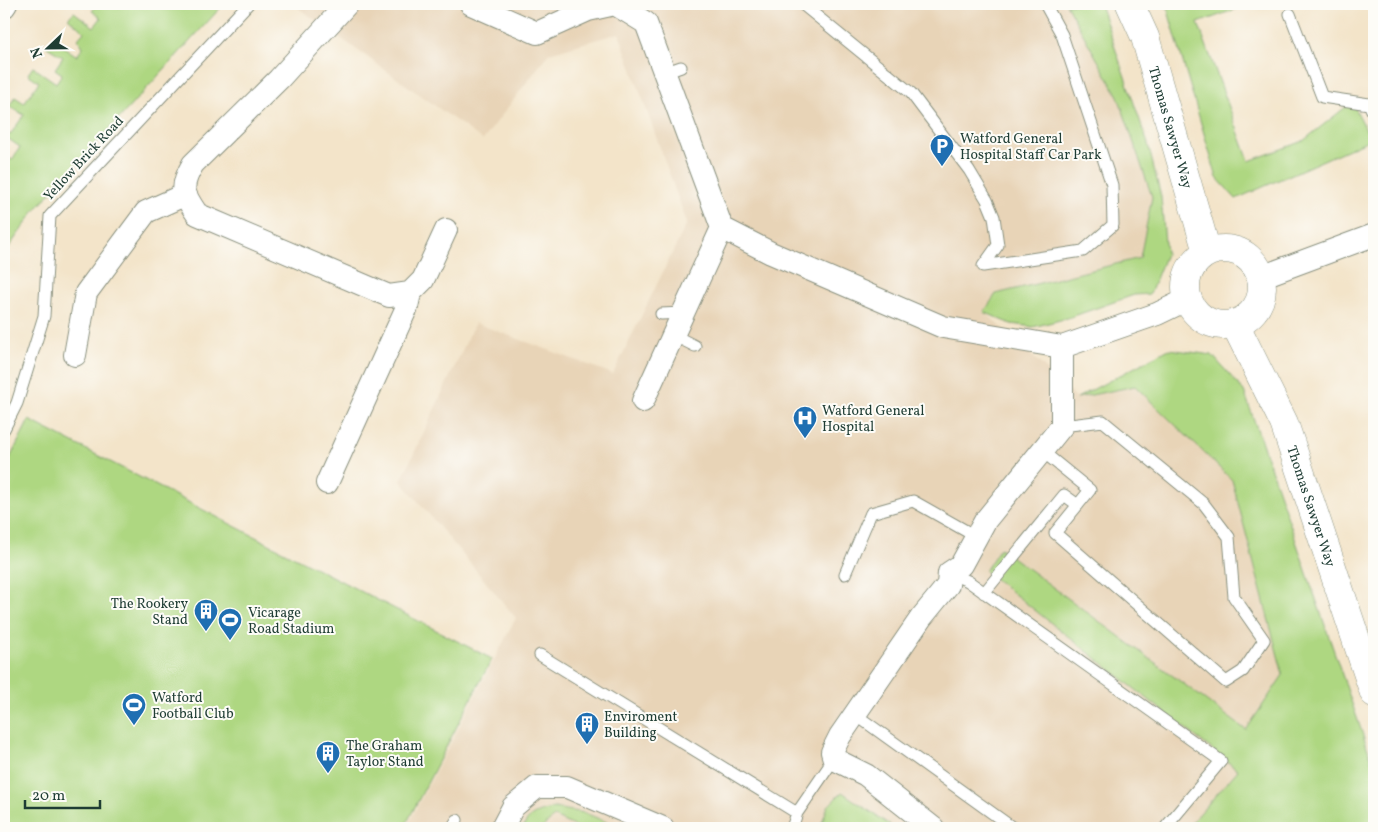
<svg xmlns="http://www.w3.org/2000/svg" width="1378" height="832" font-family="Vollkorn,serif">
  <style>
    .built { fill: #e8d4b7 }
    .green { fill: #aed781; stroke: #668a5a }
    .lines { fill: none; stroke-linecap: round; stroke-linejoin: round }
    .service-casing { stroke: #89907e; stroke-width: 13 }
    .minor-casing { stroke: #89907e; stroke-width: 24 }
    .tertiary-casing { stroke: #89907e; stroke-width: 29 }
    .service { stroke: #fff; stroke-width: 11 }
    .minor { stroke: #fff; stroke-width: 22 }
    .tertiary { stroke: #fff; stroke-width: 28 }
    .labels { text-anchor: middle; stroke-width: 4; stroke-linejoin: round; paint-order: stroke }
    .street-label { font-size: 14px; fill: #1f3d34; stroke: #fdfcf7 }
    .poi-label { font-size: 14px; fill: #1f3d34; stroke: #fdfcf7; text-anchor: start }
  </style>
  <rect width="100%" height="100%" fill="#fdfcf7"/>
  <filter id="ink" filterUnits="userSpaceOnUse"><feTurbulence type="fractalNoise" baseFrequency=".02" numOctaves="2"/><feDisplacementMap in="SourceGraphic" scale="10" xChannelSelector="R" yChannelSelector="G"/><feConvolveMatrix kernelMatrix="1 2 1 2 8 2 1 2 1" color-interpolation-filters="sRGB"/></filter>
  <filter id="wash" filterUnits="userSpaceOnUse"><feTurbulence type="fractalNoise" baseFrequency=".0096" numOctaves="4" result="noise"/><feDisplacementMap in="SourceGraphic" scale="20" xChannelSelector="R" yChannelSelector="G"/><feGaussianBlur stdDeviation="1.12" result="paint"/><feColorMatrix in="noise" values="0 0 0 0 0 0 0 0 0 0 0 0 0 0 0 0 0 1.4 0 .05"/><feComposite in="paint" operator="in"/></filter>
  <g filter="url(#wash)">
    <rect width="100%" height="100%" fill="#f3e4c9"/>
    <path class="built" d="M293,4h773l52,92 34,101 -12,61 -144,36 -11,18 92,86 58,-13 97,95 57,218v130h-883l110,-210 -115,-137 74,-158 138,51 74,-151 -68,-190 -70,20 -66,87z"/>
    <path class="green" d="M98,4h126l-188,205 -32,45v-99l8,5 8,-13 -16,-11v-5l6,4 14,-20 -15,-9 6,-9 9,6 15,-21 -11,-8 5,-7 23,16 6,-9 -7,-5 8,-12 -16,-10 5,-8 25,17 6,-9 -5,-8 6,-7 -16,-14 6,-6 20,15 7,-9 -9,-7z
      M1066,4h34l48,140 13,53 5,57 -16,40 -16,1 -66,23 -35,9 -22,-3 -27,-12 12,-18 144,-36 12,-61 -34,-101z
      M1166,4h84l-52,19 51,138 54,-20 49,-39 19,37 -135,60 -19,-21z
      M1169,349l43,6 32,36 130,376v61h-187l51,-58 -253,-199 15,-23 246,182 37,-55 -51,-195 -97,-94 -58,12z
      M29,420l463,239 -88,169h-400v-358z
      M842,792l52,36h-74l8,-22z
      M554,808l31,5 36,15h-43l-24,-11 -12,11h-19c6,-15 17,-16 31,-20z"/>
  </g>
  <g filter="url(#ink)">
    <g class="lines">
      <defs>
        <path id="service" d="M802,4l109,89 58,77 18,30 7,17 4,28 -15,21
          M1290,14l32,83 47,7 5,10
          M664,73l17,-6
          M983,266l100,-15 30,-26 -1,-40 -50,-150 -17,-31
          M661,314l22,-1
          M673,335l22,11
          M4,429l13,-26 27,-87 6,-100 198,-212
          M1042,451l48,39 -35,43 171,149 17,-11 21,-31 -30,-43 -5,-60 -25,-33 -101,-83 -41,5
          M949,573l19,8 253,180 -56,67
          M845,574l26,-61 42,-12 62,35
          M984,593l80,-98 14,10
          M540,655l257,158
          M856,715l157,113
          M452,828l5,-8
          M792,828l5,-15 37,-54"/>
        <path id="minor" d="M347,4l-68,75 -86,85c-14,24 -10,29 4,50l192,82 21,-3 13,-13 23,-50
          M471,4l66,29 51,-23 27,-6 31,19 76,205
          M4,7l2,-3
          M1261,277l113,-42
          M75,355l11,-62 60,-81 38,-17
          M643,401l79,-173 49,25 172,74 119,20
          M327,483l80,-176 3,-14
          M502,828l11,-21 24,-20h30l96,41
          M933,828l-67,-53 -32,-16 -2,-7 8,-16 81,-118 27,-33 1,-12 12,-8 24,-44 77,-95v-79l95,-33 31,-15"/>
        <g id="tertiary">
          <path id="s1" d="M1130,4l15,33 62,215"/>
          <circle cx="1224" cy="287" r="38"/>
          <path id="s2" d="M1235,324l49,99 90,270"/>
        </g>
      </defs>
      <use href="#service" class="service-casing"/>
      <use href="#minor" class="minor-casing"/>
      <use href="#tertiary" class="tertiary-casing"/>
      <use href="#service" class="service"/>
      <use href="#minor" class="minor"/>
      <use href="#tertiary" class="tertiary"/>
    </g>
  </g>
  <defs>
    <symbol id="parking-pin" viewBox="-11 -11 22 30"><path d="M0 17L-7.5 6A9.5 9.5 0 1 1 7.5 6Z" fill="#1f6fb2" stroke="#fdfcf7"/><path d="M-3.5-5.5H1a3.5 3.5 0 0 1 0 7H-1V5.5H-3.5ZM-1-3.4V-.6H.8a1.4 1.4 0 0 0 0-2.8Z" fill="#fff"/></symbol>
    <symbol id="hospital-pin" viewBox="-11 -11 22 30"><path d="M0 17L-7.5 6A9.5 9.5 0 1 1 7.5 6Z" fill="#1f6fb2" stroke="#fdfcf7"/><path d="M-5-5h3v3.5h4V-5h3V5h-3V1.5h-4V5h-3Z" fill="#fff"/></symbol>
    <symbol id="building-pin" viewBox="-11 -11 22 30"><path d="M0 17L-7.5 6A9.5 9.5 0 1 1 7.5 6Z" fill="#1f6fb2" stroke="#fdfcf7"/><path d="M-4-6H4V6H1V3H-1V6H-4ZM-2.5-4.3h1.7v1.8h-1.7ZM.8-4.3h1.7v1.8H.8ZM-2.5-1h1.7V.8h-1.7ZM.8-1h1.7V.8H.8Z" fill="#fff"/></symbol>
    <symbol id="stadium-pin" viewBox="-11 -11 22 30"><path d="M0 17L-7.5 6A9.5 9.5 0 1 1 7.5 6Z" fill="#1f6fb2" stroke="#fdfcf7"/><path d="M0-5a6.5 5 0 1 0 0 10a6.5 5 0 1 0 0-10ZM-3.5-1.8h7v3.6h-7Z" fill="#fff"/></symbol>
  </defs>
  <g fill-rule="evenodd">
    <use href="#parking-pin" x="928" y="132" width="28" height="38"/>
    <use href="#hospital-pin" x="791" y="404" width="28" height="38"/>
    <use href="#building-pin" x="192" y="597" width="28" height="38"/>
    <use href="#stadium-pin" x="216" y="606" width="28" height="38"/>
    <use href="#stadium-pin" x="120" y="691" width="28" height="38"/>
    <use href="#building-pin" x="573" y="710" width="28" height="38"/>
    <use href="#building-pin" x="314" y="739" width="28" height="38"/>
  </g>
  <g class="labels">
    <g class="street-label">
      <text dy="5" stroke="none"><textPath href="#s1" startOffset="130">Thomas Sawyer Way</textPath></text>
      <text transform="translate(83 158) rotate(-47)" y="5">Yellow Brick Road</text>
      <text dy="5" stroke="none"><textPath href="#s2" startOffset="198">Thomas Sawyer Way</textPath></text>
    </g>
    <g class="poi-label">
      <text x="960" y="143">Watford General<tspan x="960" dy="16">Hospital Staff Car Park</tspan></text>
      <text x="822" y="415">Watford General<tspan x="822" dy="16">Hospital</tspan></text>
      <text x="188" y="608" text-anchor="end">The Rookery<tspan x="188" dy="16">Stand</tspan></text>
      <text x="248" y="617">Vicarage<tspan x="248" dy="16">Road Stadium</tspan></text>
      <text x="152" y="702">Watford<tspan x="152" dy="16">Football Club</tspan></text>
      <text x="604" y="721">Enviroment<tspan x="604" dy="16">Building</tspan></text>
      <text x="346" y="750">The Graham<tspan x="346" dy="16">Taylor Stand</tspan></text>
    </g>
  </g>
  <rect width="1378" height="832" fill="none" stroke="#fdfcf7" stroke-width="20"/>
  <g transform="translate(48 48) rotate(248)" stroke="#fdfcf7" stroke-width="4" paint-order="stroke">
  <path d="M0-4L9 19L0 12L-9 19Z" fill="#1f3d34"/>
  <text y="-8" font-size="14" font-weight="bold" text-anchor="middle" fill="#1f3d34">N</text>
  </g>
  <path d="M25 800v8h75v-8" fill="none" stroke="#1f3d34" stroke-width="2.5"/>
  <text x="32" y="800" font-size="15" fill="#1f3d34" stroke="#fdfcf7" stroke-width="4" paint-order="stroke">20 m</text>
</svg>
